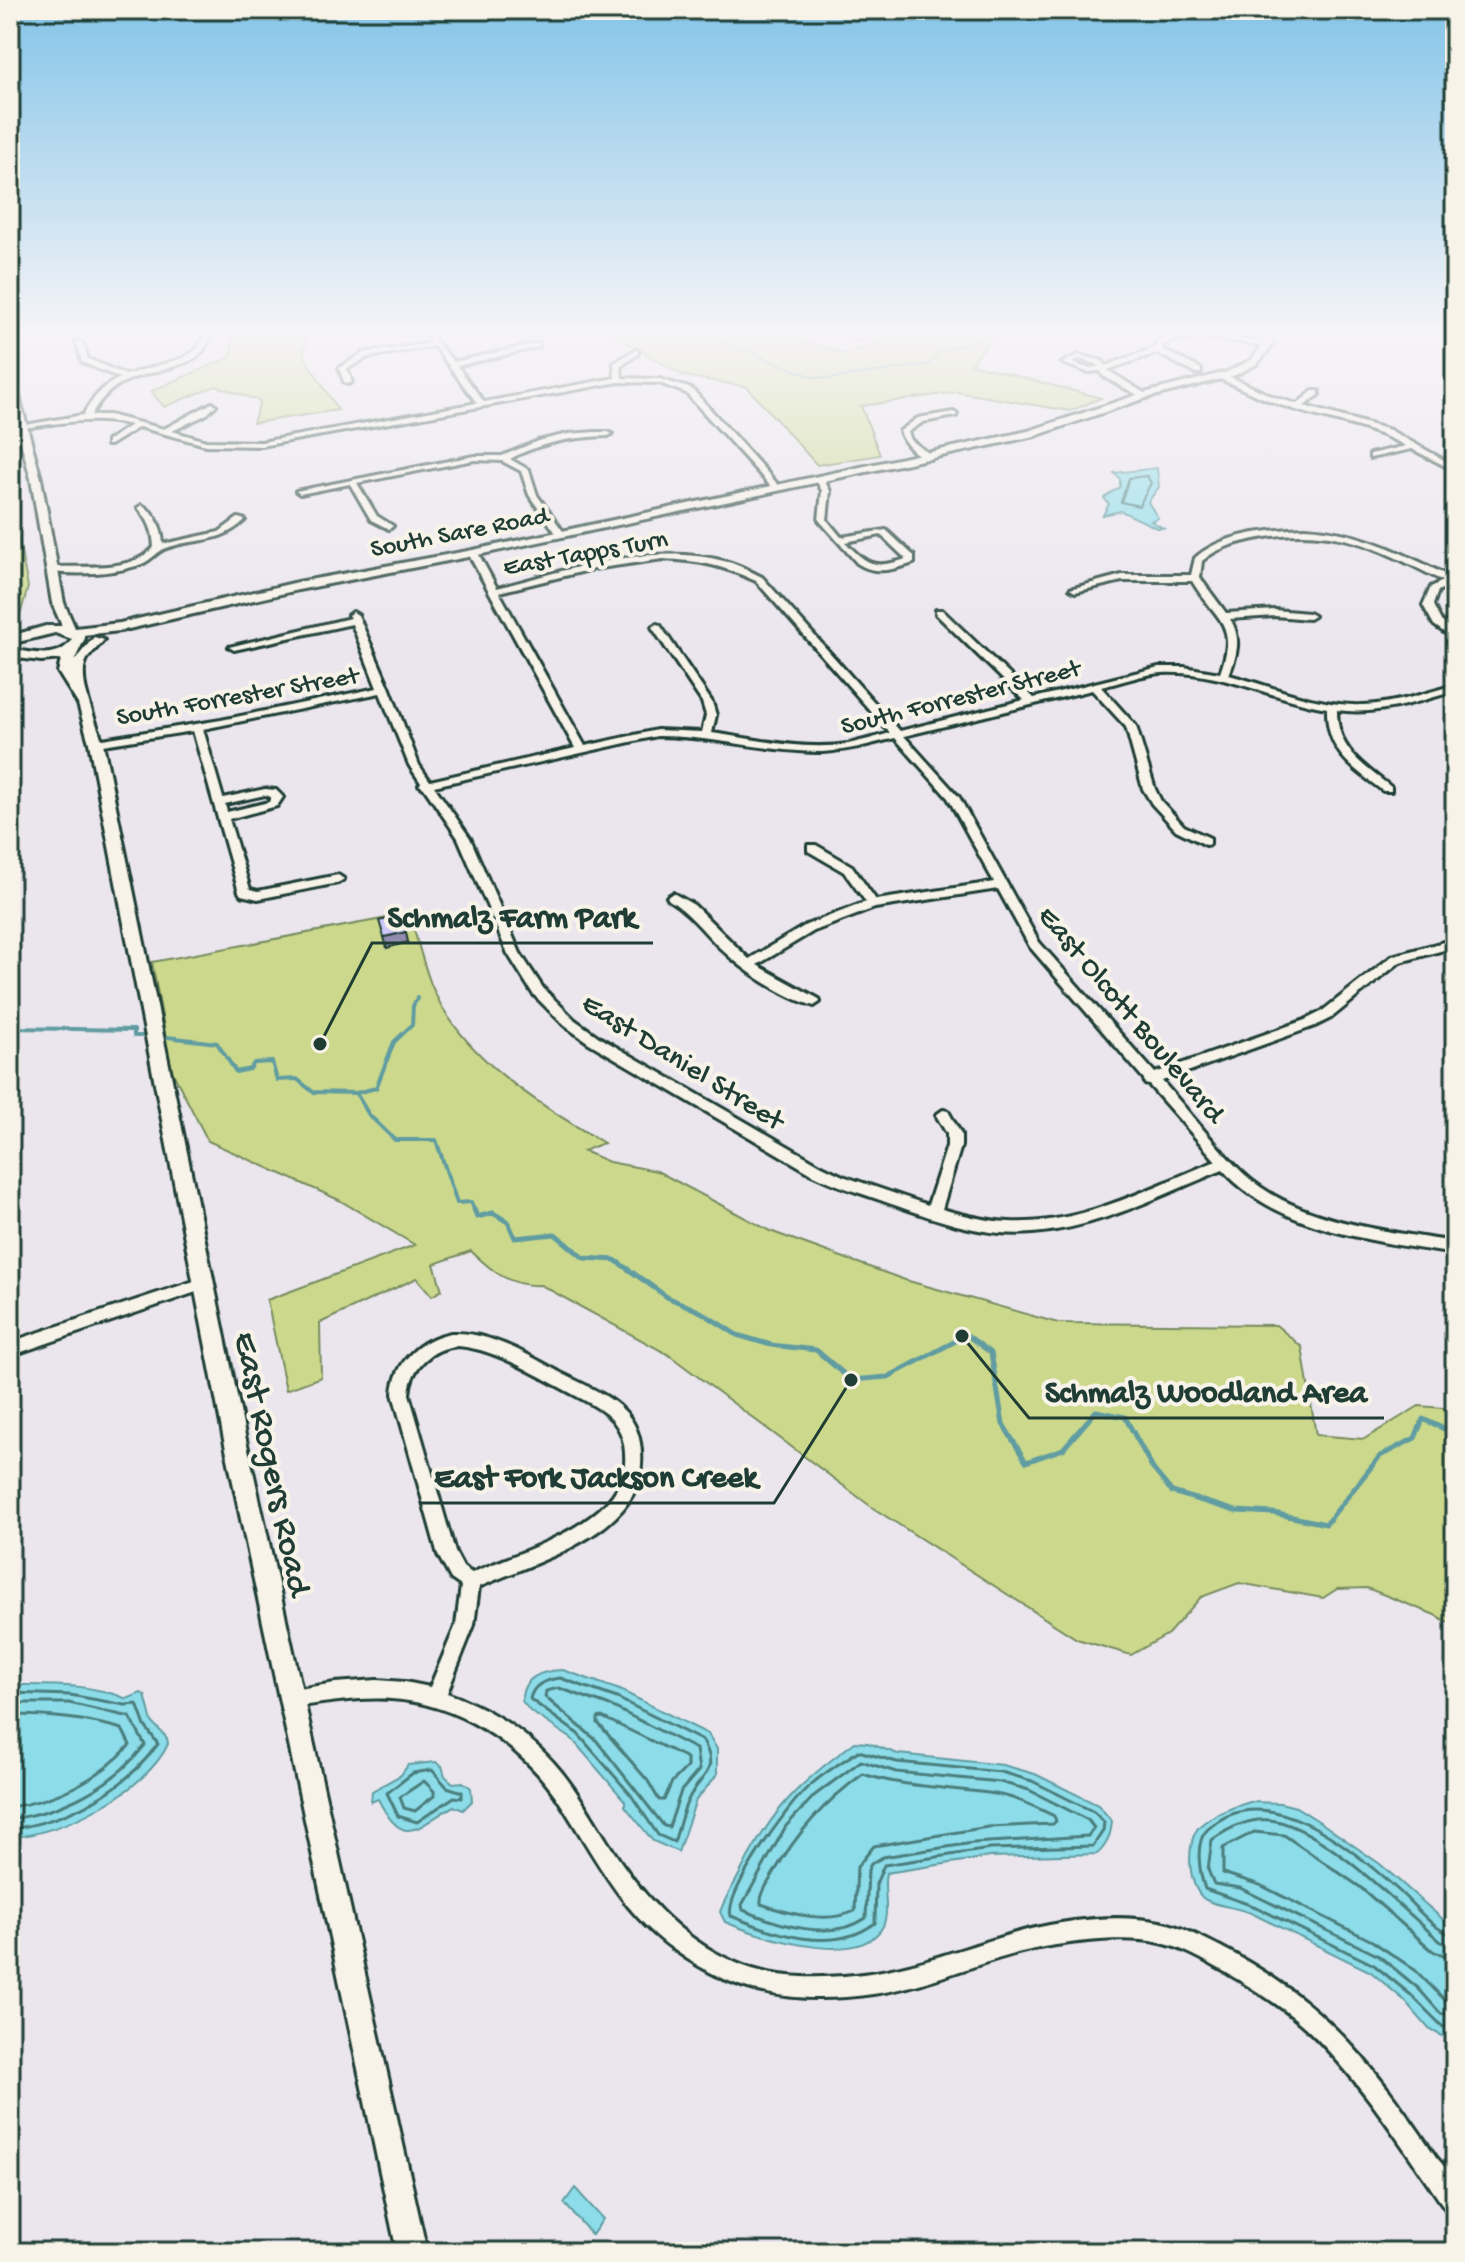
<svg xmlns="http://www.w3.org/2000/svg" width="1465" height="2262" font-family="'Gochi Hand',sans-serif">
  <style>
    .green { fill: #ccd98c; stroke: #768b60; stroke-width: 2 }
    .water { fill: #8cdce9; stroke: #609ca1; stroke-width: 2 }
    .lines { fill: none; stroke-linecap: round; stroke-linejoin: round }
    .shore-far1 { stroke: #4b7d7c; stroke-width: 2 }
    .shore { stroke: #4b7d7c; stroke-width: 3 }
    .stream-far2 { stroke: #609ca1; stroke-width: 2 }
    .stream-far1 { stroke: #609ca1; stroke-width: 4 }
    .stream { stroke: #609ca1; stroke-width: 5 }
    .minor-casing { stroke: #1f3d34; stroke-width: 6 }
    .major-casing { stroke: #1f3d34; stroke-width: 6 }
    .minor { fill: #f7f3e8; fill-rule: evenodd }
    .major { fill: #f7f3e8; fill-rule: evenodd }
    .shaded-wall { fill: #918cb0; stroke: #1f3d34; stroke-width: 2 }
    .building { fill: #cfc8fb; stroke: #1f3d34; stroke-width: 2 }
    .labels { text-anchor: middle; stroke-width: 8; stroke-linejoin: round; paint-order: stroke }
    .far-street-label { font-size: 26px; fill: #1f3d34; stroke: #f7f3e8 }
    .street-label { font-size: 30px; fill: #1f3d34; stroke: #f7f3e8 }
    .near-street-label { font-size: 36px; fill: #1f3d34; stroke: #f7f3e8 }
    .leader { fill: none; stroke: #1f3d34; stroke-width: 3 }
    .callout-dot { fill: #1f3d34; stroke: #f7f3e8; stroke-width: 3 }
    .callout-label { font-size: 32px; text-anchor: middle; font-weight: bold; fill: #1f3d34; stroke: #f7f3e8; stroke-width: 8; stroke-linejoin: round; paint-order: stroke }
  </style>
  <rect width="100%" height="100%" fill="#ebe6ee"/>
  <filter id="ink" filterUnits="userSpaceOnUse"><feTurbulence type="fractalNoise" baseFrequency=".0125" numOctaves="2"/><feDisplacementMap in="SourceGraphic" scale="16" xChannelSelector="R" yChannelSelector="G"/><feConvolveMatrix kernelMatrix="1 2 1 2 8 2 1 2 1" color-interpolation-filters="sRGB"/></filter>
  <g filter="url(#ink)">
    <path class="green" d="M233,335h73l-2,21 34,54 -85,13 7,-22 -44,-15 -52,21 -13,-16 80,-34z
      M614,335h169l62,19 53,-19h96l-23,29 130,34 -31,13 -113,-19 -96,14 19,49 -63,10 -70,-78 -63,-11z
      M16,526l12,61 -7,25 -11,5v-90z
      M409,914c8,23 13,47 22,70 28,72 110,122 173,159l-21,8 26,11 48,9 113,60 135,49 153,43 218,2 26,22 14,88 48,4 55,-33 36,3v217l-20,-11 -68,-27 -30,1 -14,9 -84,-15 -38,14 -33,37 -37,21 -54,-16 -204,-131 -204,-153 -128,-70c-31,2 -49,-14 -70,-34l-37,13 8,26 -10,6 -15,-18 -97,45 1,54 -35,13 -19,-90 148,-55 -76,-45 -131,-59 -50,-97 8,-6 -14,-76z"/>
    <path class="water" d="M1157,468l2,19 -11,15 10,16 -7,3 12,7h-6l-36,-17 -18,4 6,-11 -5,-6 16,-11v-8l-6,-6z
      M563,1670l57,20 88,44 9,15v26l-21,25 -18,52 -25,-11 -28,-35v-5l-53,-62 -42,-28 -8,-10c-1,-23 20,-31 41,-31z
      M10,1685c39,0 80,-2 117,14l14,-6 4,2 7,27 15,16 1,6c-21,47 -109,92 -158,93z
      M855,1742l13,1 30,11 105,11 32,9 63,31 14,16c-1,14 -5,25 -15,33l-107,3 -104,16c-4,17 5,39 -4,55 -25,41 -124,8 -157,-6l-5,-10c5,-15 13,-25 20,-39 32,-64 58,-89 115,-131z
      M436,1762l6,4 3,10 8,7 10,-1 8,6 1,13 -9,9 -9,-4c-35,18 -49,47 -76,-7l-7,3 1,-11 29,-16 7,-10z
      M1250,1802l30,1 16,4 24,15 60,42 75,66v99l-13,7 -13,-7 -24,-28 -34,-29 -118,-58c-15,-7 -34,-7 -47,-14 -19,-11 -21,-60 -6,-74 12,-12 34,-19 50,-24z
      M575,2188l28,31 -11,16 -28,-32z"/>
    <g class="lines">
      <path class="shore-far1" d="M1147,476l4,7 -12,23 -18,-4 8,-24z"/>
      <path class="shore" d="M560,1678l57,20 86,43c17,31 -2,33 -14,57 -7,13 -10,30 -15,44l-16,-7 -27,-40 -53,-61 -48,-35c3,-15 16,-19 30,-21z
        M559,1688l54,19 83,42 3,21 -18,21 -12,36 -5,-1 -68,-86 -51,-43 1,-6z
        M10,1693l60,2 55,10 12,-1 8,22 13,18c-35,48 -90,77 -148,85
        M10,1703h59l61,14 15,28c-33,42 -83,67 -135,74
        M10,1715c38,0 75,3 112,14l8,16c-30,34 -75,56 -120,62
        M602,1717l85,41v9l-15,15 -8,18h-5l-11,-19 -50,-58v-5z
        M858,1751l39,11 104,10 31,9 62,31 10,10 -1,9 -10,15 -103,3 -106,16 -8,19 -1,39c-42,32 -100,11 -144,-7 -7,-22 57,-111 76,-128 15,-14 34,-25 51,-37z
        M861,1761l35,11 104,10 29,8 59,30 6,8 -6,8 -115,7 -90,14 -12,7 -3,6 -2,48c-35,24 -87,7 -123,-8l-1,-5 44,-79 29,-31z
        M432,1770l15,17 15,5v6l-8,-1 -37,25 -19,-6 -11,-23 26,-20z
        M863,1774c43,14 87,13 132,20 21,3 40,13 59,22l2,5 -3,3 -65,3 -114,19 -17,21 -2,44c-29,13 -65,3 -94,-7 -1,-10 6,-19 11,-28 24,-42 52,-74 91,-102z
        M424,1781l10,10v5l-19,15 -11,-3 -4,-11z
        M1455,1936c-23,-6 -39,-30 -57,-46 -44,-40 -132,-116 -191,-60 -13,12 -7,45 -2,59l51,18 118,58 37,30 32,32 12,-4
        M1455,1946l-14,-4c-41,-35 -113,-110 -165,-121 -23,-5 -46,6 -64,19l-4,30 6,14 26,4 139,68 39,32 23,26 14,-1
        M1455,1958l-21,-6 -74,-65 -76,-52 -30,-3 -31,16v25l37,12 112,56 43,29 30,30 10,1"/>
      <path class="stream-far2" d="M706,335l104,41 19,3 102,-15 7,-12 54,-17"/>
      <path class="stream-far1" d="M417,998l-4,8 -1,19 -18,17 -18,46 -20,5 13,22 26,25h41l21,63 14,-1 4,9
        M10,1028l124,2v6h16
        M159,1036l58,7 19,29 14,-3 4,-6 18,-1 5,18 20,-1 16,13 43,1"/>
      <path class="stream" d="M474,1209l3,8 16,-4 15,9 7,16 40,-4 29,24 31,2 52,37 34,15 36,23 34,10 45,5 35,30 37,-3 79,-42 24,18 12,71 23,38 37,-13 33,-38 29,6 28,52 19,23 64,19 37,2 53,11 54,-68 35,-18 8,-19 32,15"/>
      <defs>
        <path id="minor" d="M205,335h7c-3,5 -6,12 -10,17 -5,6 -14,10 -21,12 -41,15 -66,9 -90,51h18l55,14 48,-26 4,2 -9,9 -35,17 34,10 55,1 216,-39 -43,-57 -66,11 -21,12 5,13 -4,2 -4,-2 -5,-14 24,-15 68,-10 -4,-5 4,-2 23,26 85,-19v4l-82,19 27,36 131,-24 -1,-15 21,-13h3v4l-17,12 1,12 38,1 32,10 90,100 -7,2 -89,-98 -27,-10 -40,-1 -358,64 -55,-1 -67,-18 -29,18h-3v-4l24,-16c-36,-9 -71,-2 -108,3l-4,-2 64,-11c10,-17 19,-29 37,-37l-38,-16 -6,-21 7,2 5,16 38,16 57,-17 14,-9z
          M851,335h8l3,2 -4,2z
          M1180,335h41l51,10 -4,2c-34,-6 -68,-14 -102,-4l-5,6 40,20v4h-6l-38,-20 -50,17 39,24 1,2 -4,2 -40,-22 -2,-5 -14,1 -25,-9 16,-8 25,6 2,5 49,-18 6,-9zM1079,359l18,5 1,3 -10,1 -16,-5z
          M1218,374h6l50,23 23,7 16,-13h6v4l-15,11 86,24 65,36v5l-43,-22 -42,9v-4l36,-8c-36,-20 -76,-25 -113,-37 -24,-7 -50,-20 -75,-31z
          M953,412l4,2 -1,2 -33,6 -15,10 3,8 20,15v4c-14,-1 -27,-15 -31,-28l18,-13z
          M595,432h13l4,2 -4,2c-34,1 -68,6 -98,23l19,11 8,25 28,39 -4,3 -3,-1 -29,-41 -8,-24 -19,-10 -28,-1 -117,23 20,33 16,10 -4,3 -18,-9 -21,-36 -50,10 -4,-3 178,-35h28l36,-15 30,-7z
          M817,478h6l7,13 -3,29 14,17 45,-7 28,26v7c-20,6 -38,13 -57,0l-38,-43 3,-29 -6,-11zM881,535l25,24c-31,10 -38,7 -61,-17z
          M142,505c14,8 20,23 21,39l56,-12 19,-14 7,2c-29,27 -49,16 -81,29 -7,3 -12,10 -20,14 -26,11 -65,12 -93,9v-4l3,-1c30,-2 79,6 100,-20 -1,-17 -5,-27 -16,-39z
          M1305,528c54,3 98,25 145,49l5,-2v7l-17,9 -5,14 8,16 14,11v8l-21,-15 -11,-20 8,-18 12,-6c-65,-33 -108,-57 -183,-43 -21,4 -42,9 -58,23l-2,17 26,35 49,-3 34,3 5,3 -5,3 -34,-3 -45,3c12,19 7,36 -1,56 44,11 88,32 134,30 32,-1 62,-12 92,-20v6c-38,11 -78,25 -118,19 0,40 25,54 54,77v4h-8c-31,-24 -57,-39 -56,-83 -55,-9 -108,-38 -165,-35 -20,1 -42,10 -61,14l35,39 19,63 6,12 23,25 26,12v6l-4,1 -30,-15 -24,-26 -9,-15 -17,-62 -34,-37 -188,46 55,61 80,145 116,131 150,-53 16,-8 71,-56 63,-17v8l-55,15 -69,56 -16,8 -153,55c27,30 52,64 81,92 52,49 144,58 212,69v12c-76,-12 -178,-23 -232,-84 -60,24 -124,58 -190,63 -52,5 -104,-16 -153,-33 -23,-8 -46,-15 -68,-26l-223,-131 -24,-17 -32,-32 -25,-40 -50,-116 -34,-50 -5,-3 2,-2 -12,-18 -29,-72 -177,36 20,69 42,-9 11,1 7,7 -6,9 -48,13 21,70 8,2 80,-16 6,4 -6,4 -80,16 -17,-4 -2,-3 -46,-161 -97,15 -5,-3 5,-3 125,-20 156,-32 -25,-64 -118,26 -5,-3 121,-29 -2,-3 5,-3 5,3 32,74 29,76 11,16 145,-33 -107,-195 5,-3 5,3 19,35c75,-19 154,-47 231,-26 12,3 23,10 34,15l138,154 124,-31 -88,-86v-4h6l92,88 125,-31h25l36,6c19,-51 -4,-52 -28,-92h-70l-47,11 -5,-3 52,-14h69l4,-17c27,-25 75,-28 110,-30zM663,559c38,2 58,6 93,22l134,152c-14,4 -28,8 -42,11 -44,7 -92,-5 -136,-11l4,-18 -4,-13 -52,-77 -3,-1 -5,3 50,75 4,13 -4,17 -45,-2 -72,16 -86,-154 94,-23zM657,736c56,0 110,16 165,16 25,-1 49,-8 73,-14l53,60 46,84 -118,18 -24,-34 -36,-21h-8v6l36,21 22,30 -60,23 -57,34 -55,-54 -21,-12 -6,4 2,3c20,12 33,30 50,47 26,25 61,48 95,59l6,-4 -1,-3 -62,-34 57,-34 61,-23 123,-19 32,58 114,132 1,5 4,1 67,76c-65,26 -136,65 -207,61 -23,-1 -46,-7 -67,-13l19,-63v-12l-13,-23 -5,-1 -7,5 11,19v12l-19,59 -85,-29 -21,-10 -223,-129 -24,-17 -32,-32 -23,-35 -50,-115 -36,-52zM265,795l6,2 -2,5 -42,10 -2,-8z
          M203,1278l5,2 3,4 -3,4 -198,68v-14z
          M451,1333c39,-2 81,24 114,42 42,21 80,34 76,90 -4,71 -108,97 -162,122l-5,38 -27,68c40,14 77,37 106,69 21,23 37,52 54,79 32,51 71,96 127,121 37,17 80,17 120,13 60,-6 114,-30 173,-45 41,-10 91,-16 133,-8 20,4 41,15 59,24 62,32 109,69 153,123 23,28 44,58 64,88 6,7 16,17 19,26 3,8 0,23 0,32l-8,-4c-44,-63 -85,-130 -141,-183 -24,-22 -53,-40 -81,-56 -20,-11 -41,-24 -64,-29 -32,-7 -72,-3 -105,2 -63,9 -120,40 -183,49 -56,8 -112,6 -163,-22 -32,-17 -59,-38 -82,-66 -28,-34 -48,-74 -73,-111 -38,-53 -99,-92 -164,-96 -33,-2 -66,4 -98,8l-7,-2 -2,-7 2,-7 49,-8 42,-3 28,2 25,5 26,-62 5,-39 -10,-7 -13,-24 -45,-161c2,-33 27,-55 58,-61zM458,1346c37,3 74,27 107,44 35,19 63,28 60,74 -5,61 -106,87 -153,109l-9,-6 -8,-15 -46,-158c2,-27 22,-46 49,-48z"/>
        <path id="major" d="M1263,335h8l2,10 -16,19 -24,12 -87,22 -111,38 -562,120 -175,34 -178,41 -37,4 2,3 -11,23 20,-24 10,3c-5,6 -12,12 -17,19 -11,20 9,61 16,84l142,692 182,817h-30l-174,-817 -134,-692 -11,-39 -20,-32 3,-13 -20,2 -31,-4v-8c22,3 49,12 62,-10l-17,-6 -45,11v-8l36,-10h16l-10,-23 -21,-124 -21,-79v-22l5,3 26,98 23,124 11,25 45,-5 178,-41 175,-32 555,-119 112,-37 87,-22 24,-12 12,-15z"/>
      </defs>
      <use href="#minor" class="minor-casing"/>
      <use href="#major" class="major-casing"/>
      <use href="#minor" class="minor"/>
      <use href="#major" class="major"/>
    </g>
    <path class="shaded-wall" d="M406,932l2,10 -21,6 -3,-11z"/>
    <path class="building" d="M400,916l6,16 -22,5 -5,-16z"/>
  </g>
  <linearGradient id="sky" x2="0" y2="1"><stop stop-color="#83c4e8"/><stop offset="0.51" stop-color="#f6f4f7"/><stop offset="1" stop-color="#f6f4f7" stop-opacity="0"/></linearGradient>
  <rect width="1465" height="651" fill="url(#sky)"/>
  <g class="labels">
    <g class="far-street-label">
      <text transform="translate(459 530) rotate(-11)" y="9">South Sare Road</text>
      <text transform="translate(585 551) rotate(-10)" y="9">East Tapps Turn</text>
      <text transform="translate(237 694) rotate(-10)" y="9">South Forrester Street</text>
      <text transform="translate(960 695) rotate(-14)" y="9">South Forrester Street</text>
    </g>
    <g class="street-label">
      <text transform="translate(1133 1013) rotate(50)" y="10">East Olcott Boulevard</text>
      <text transform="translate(684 1060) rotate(32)" y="10">East Daniel Street</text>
    </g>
    <g class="near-street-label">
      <text transform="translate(276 1463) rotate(78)" y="13">East Rogers Road</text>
    </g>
  </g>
  <path class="leader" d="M320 1044L372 943H653M962 1336L1029 1418H1384M851 1380L774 1503H419"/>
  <g class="callout-dot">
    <circle cx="320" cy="1044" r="8"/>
    <circle cx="962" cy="1336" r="8"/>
    <circle cx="851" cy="1380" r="8"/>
  </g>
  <g class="callout-label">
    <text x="512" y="926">Schmalz Farm Park</text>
    <text x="1206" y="1401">Schmalz Woodland Area</text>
    <text x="596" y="1486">East Fork Jackson Creek</text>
  </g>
  <rect width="1465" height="2262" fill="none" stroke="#f7f3e8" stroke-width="40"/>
  <rect x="20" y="20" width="1425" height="2222" fill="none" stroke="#1f3d34" stroke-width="3" filter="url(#ink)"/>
</svg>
